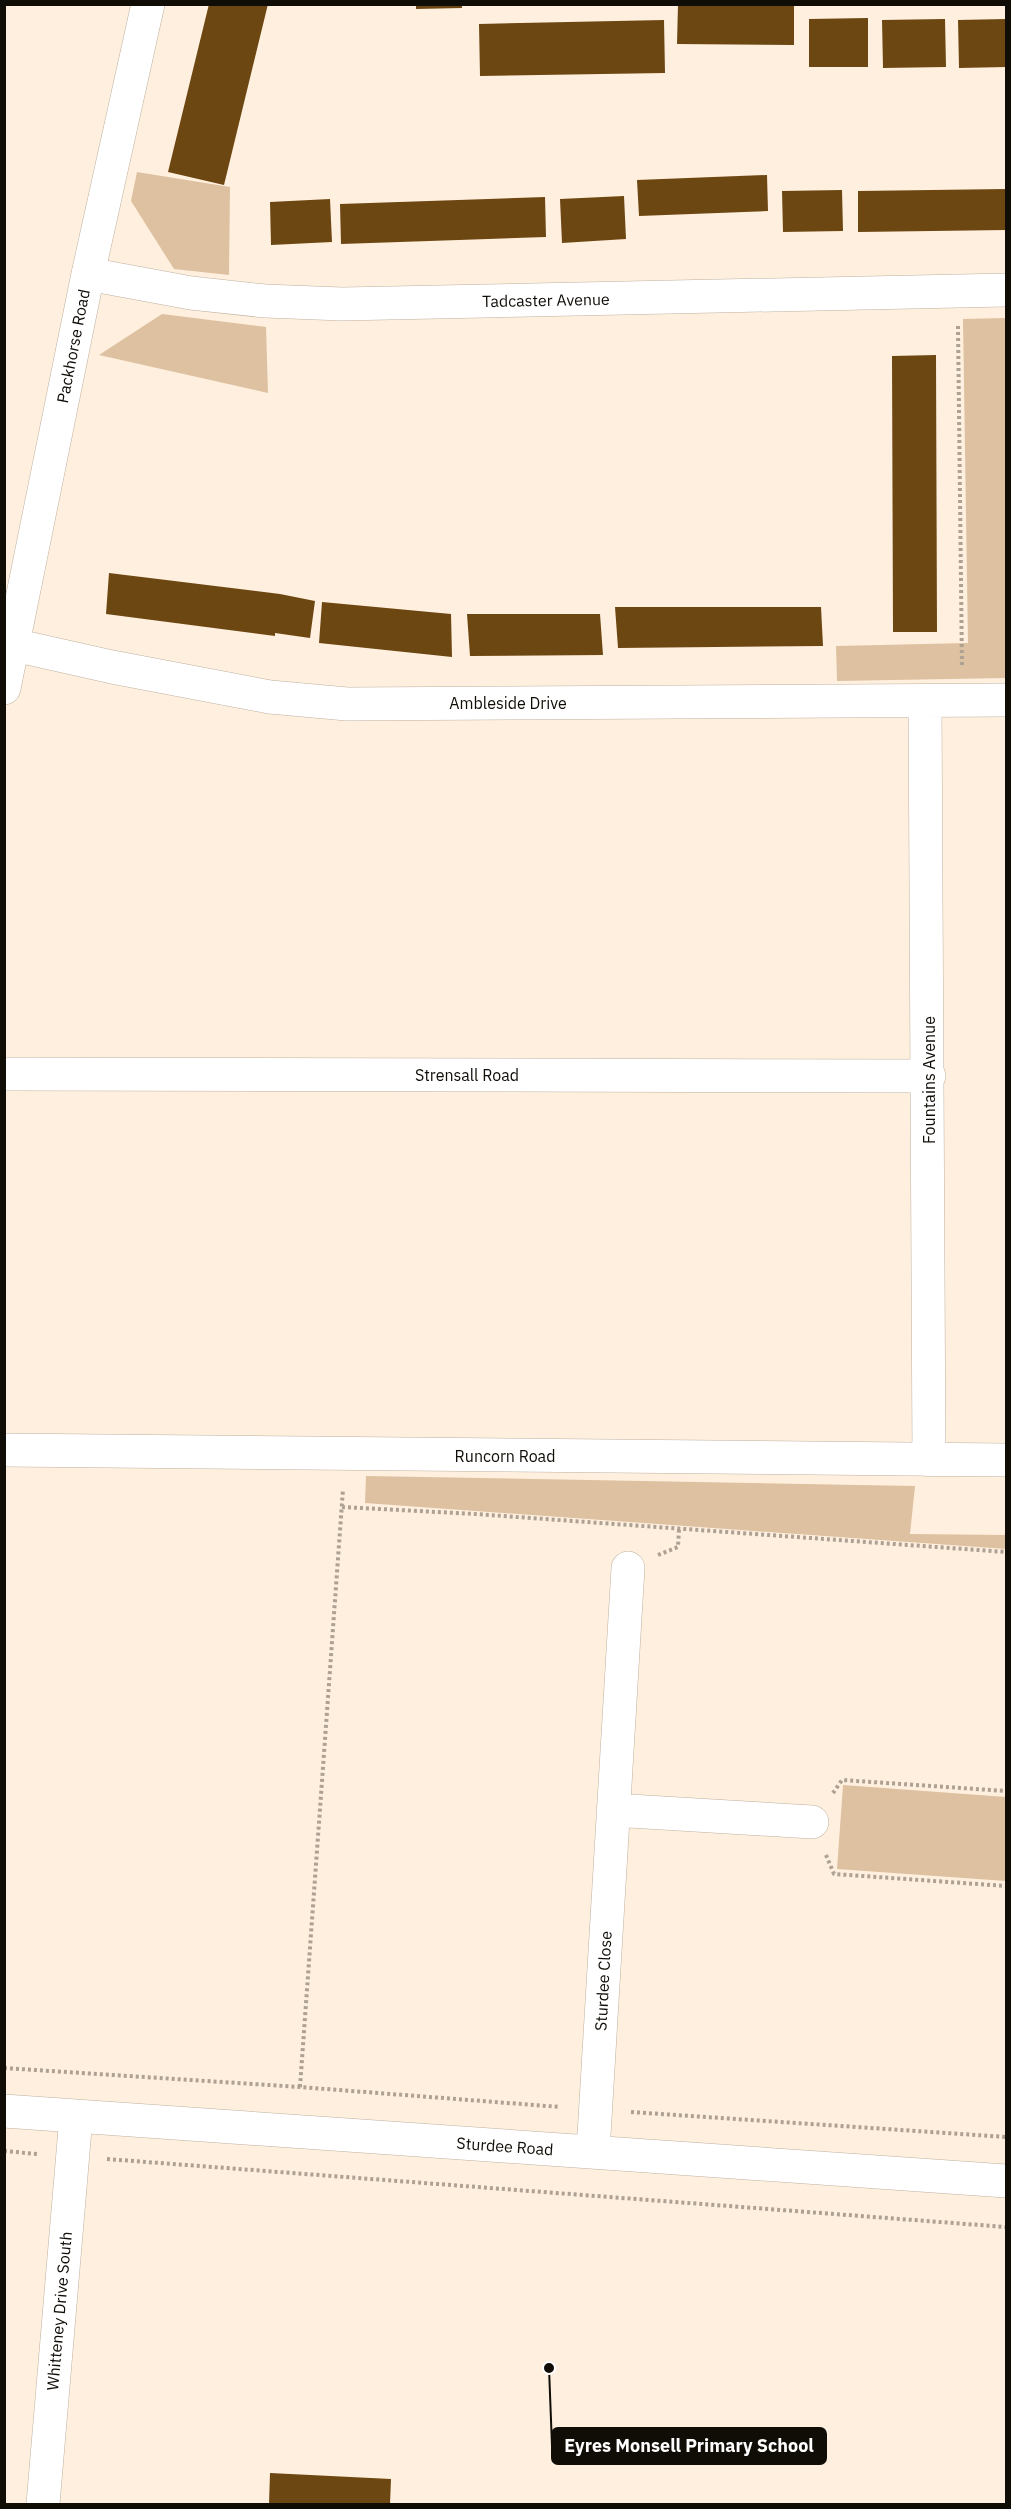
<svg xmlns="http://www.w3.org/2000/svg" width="1011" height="2509" font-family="'IBM Plex Sans',sans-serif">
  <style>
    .green { fill: #dec1a0 }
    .building { fill: #6d4712 }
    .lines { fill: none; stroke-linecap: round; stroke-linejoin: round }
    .minor-casing { stroke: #bfb1a1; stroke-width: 34 }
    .path { stroke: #ada194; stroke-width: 4; stroke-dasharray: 3 3; stroke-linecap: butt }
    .minor { stroke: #fff; stroke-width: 33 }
    .labels { text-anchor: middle; stroke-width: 6; stroke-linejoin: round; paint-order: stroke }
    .street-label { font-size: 16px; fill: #100c06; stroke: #fff }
    .leader { fill: none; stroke: #100c06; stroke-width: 2 }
    .callout-dot { fill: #100c06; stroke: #fff; stroke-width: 2 }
    .callout { fill: #100c06; stroke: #100c06; stroke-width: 2 }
    .callout-label { font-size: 18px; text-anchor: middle; font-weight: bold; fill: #fff }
  </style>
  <rect width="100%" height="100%" fill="#ffefde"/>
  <path class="green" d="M137,172l93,15 -1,88 -55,-6 -43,-68z
    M162,314l104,13 2,66 -169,-38z
    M1006,318v360l-169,3 -1,-35 132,-3 -5,-324z
    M366,1476l549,10 -5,48 96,1v14l-641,-46z
    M843,1785l163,12v84l-169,-12z"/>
  <path class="building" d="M209,4h59l-44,181 -56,-13z
    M416,4h46v4l-46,1z
    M678,4h116v41l-117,-1z
    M868,18v49h-59v-48z
    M945,19l1,48 -63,1 -1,-48z
    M1006,19v48l-47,1 -1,-48z
    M664,20l1,53 -185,3 -1,-52z
    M767,175l1,36 -129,5 -2,-36z
    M1006,189v41l-148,2v-41z
    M842,190l1,41 -60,1 -1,-41z
    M624,196l2,43 -64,4 -2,-44z
    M545,197l1,40 -205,7 -1,-40z
    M330,199l2,43 -61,3 -1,-43z
    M936,355l1,277h-44l-1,-276z
    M109,573l171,21 35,7 -5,37 -35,-5v3l-169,-22z
    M322,602l129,12 1,43 -133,-14z
    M615,607h206l2,39 -205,2z
    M467,614h133l3,41 -133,1z
    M270,2473l121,6 -1,25h-121z"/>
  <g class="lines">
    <defs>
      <path id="minor" d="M88,274l103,19 74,8 77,3 664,-14
        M14,645l98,22 158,30 77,7 659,-4
        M4,688l84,-414 60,-270
        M925,701l4,759
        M4,1074l925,2
        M4,1450l1002,10
        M613,1810l199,12
        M4,2111l1002,70
        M593,2152l35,-584
        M43,2504l33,-387"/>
    </defs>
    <use href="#minor" class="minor-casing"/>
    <path class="path" d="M958,326l4,340
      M342,1507l133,7 531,38
      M658,1555l20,-8 1,-18
      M833,1793l9,-13 164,11
      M826,1855l8,19 172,12
      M4,2068l296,19 260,20
      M300,2087l43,-598
      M631,2112l375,25
      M4,2151l33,3
      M107,2159l899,68"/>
    <use href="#minor" class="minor"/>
  </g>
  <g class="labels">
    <g class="street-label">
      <text transform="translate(546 300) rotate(-1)" y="6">Tadcaster Avenue</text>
      <text transform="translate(73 346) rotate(-79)" y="6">Packhorse Road</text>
      <text x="508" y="709">Ambleside Drive</text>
      <text x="467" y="1081">Strensall Road</text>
      <text transform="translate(929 1080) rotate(-90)" y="6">Fountains Avenue</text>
      <text x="505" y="1462">Runcorn Road</text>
      <text transform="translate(603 1981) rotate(-87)" y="6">Sturdee Close</text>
      <text transform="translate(505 2146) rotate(4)" y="6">Sturdee Road</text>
      <text transform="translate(59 2311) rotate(-85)" y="6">Whitteney Drive South</text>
    </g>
  </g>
  <path class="leader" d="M549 2368L552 2446"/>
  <circle class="callout-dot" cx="549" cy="2368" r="6"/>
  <rect class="callout" x="552" y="2428" width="274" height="36" rx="6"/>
  <g class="callout-label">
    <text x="689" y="2452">Eyres Monsell Primary School</text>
  </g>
  <rect width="1011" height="2509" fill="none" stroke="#100c06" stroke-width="12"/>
</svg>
